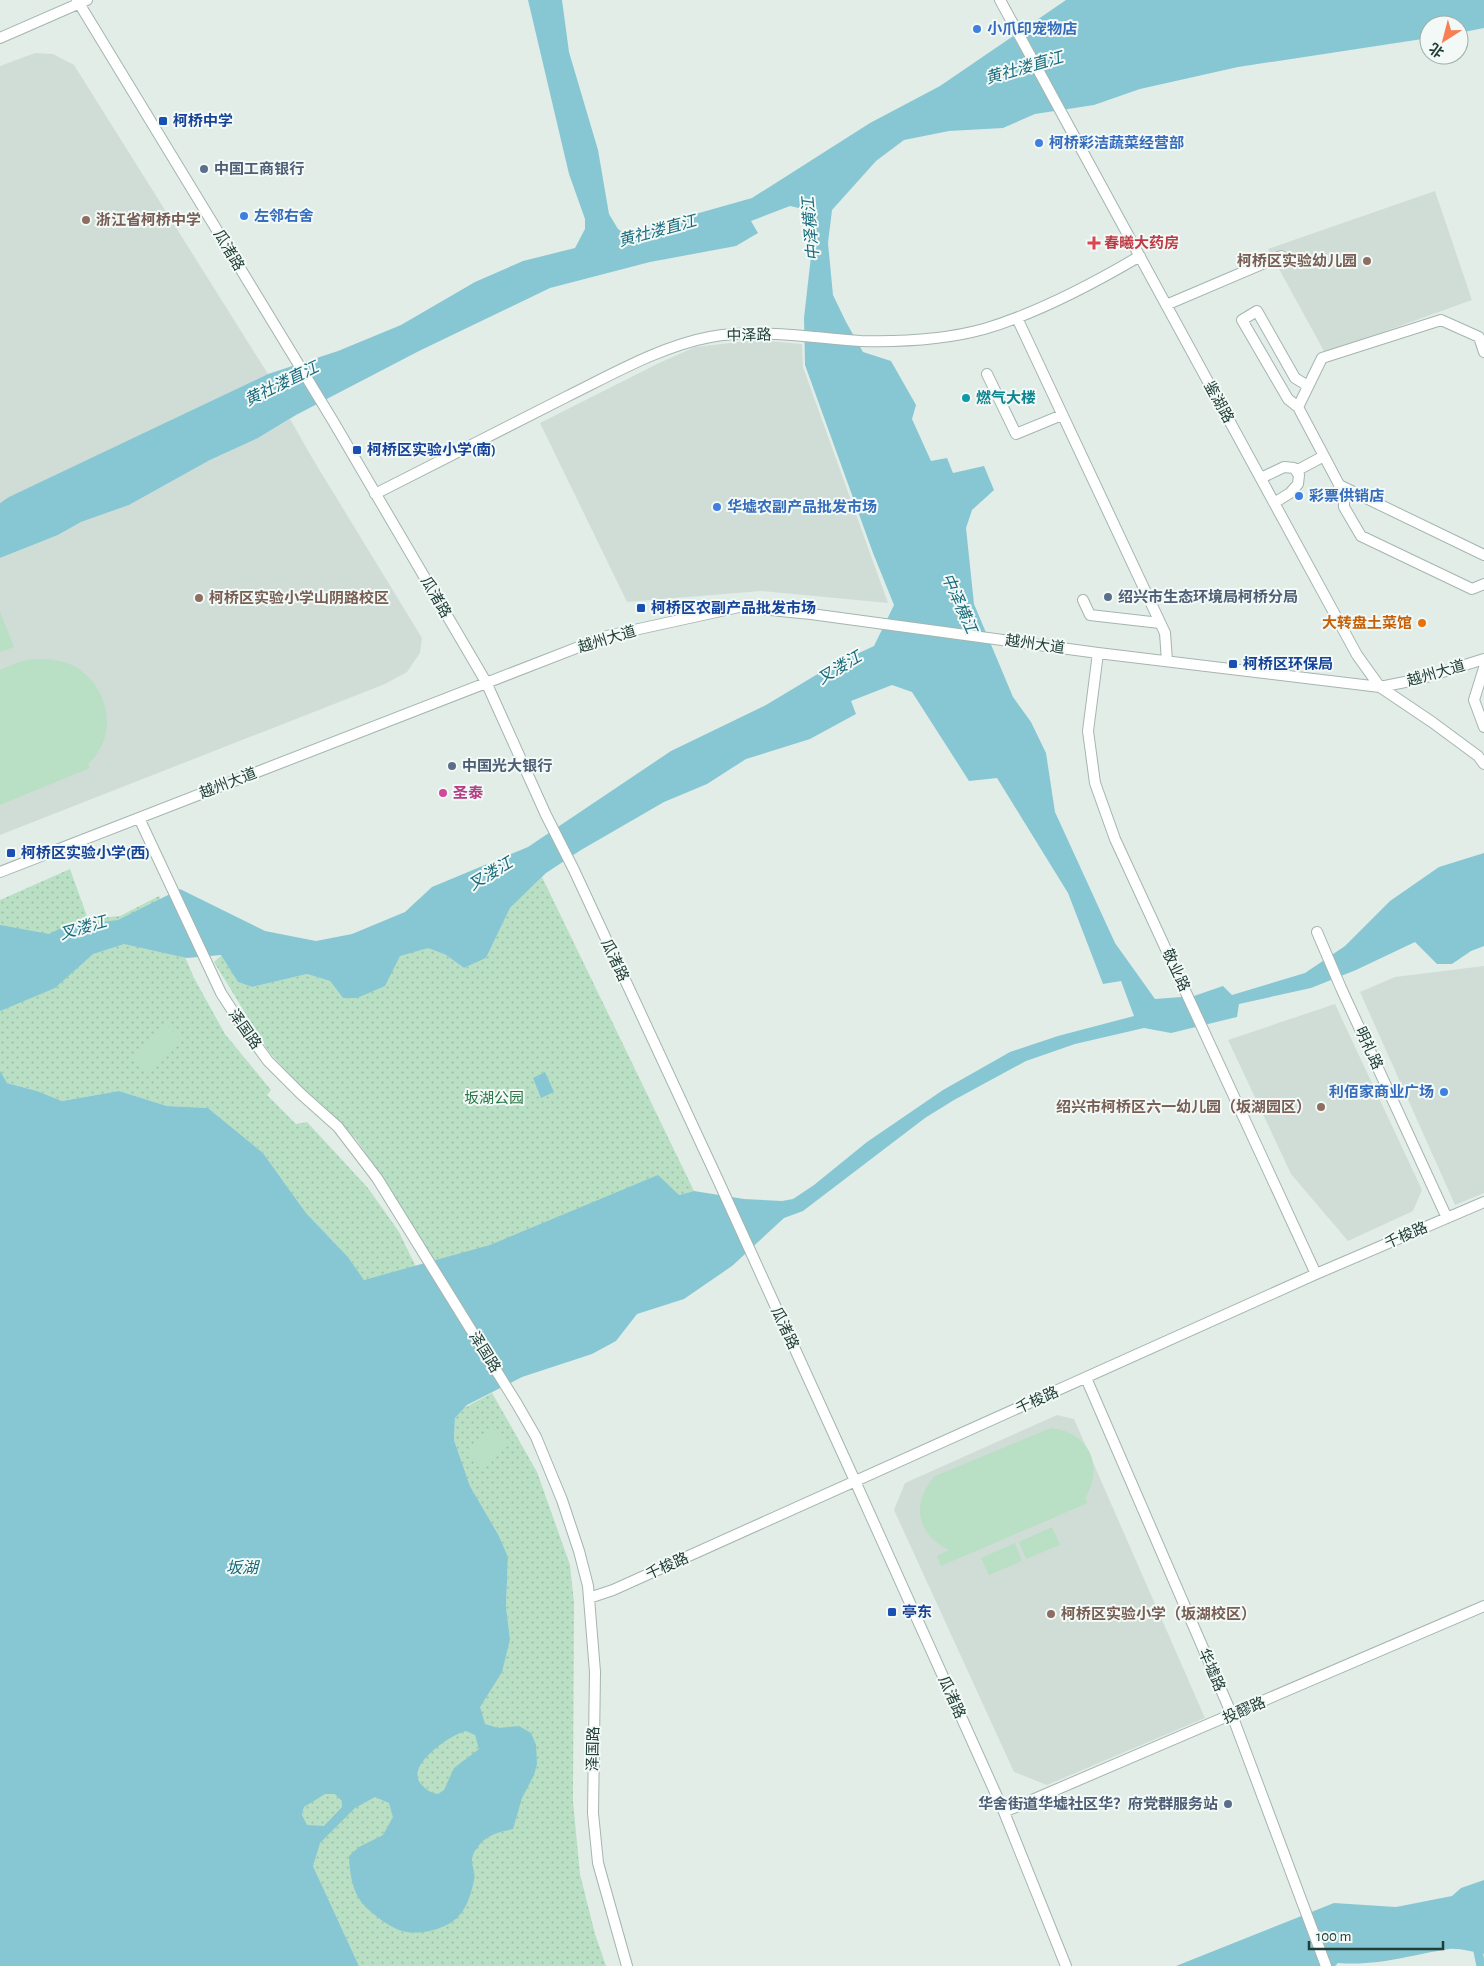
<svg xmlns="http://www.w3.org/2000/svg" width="1484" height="1966" font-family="'Alegreya Sans','Noto Sans SC',sans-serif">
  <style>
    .built { fill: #d0ddd7 }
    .green { fill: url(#green-dots) }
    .pitch { fill: #b9dfc4 }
    .water { fill: #87c7d4; fill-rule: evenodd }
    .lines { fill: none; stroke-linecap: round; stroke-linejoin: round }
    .canal { stroke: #87c7d4; stroke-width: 9 }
    .minor-casing { stroke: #a4b5af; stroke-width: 12 }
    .minor { stroke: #fff; stroke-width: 10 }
    .shop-dot { fill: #3f7fe0; stroke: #f2f9f6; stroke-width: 2 }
    .transit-dot { fill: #1a4fb4; stroke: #f2f9f6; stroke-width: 2 }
    .service-dot { fill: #5c6f8a; stroke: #f2f9f6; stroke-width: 2 }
    .education-dot { fill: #8d6e63; stroke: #f2f9f6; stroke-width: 2 }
    .health-dot { fill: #e0444e; stroke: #f2f9f6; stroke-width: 2 }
    .culture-dot { fill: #0f9aa8; stroke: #f2f9f6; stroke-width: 2 }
    .food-dot { fill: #e8710a; stroke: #f2f9f6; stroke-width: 2 }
    .hotel-dot { fill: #d1479c; stroke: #f2f9f6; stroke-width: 2 }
    .labels { text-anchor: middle; stroke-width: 4; stroke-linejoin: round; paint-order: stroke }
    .shop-label { font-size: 15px; font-weight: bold; fill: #366cbe; stroke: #f2f9f6; text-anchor: start }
    .transit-label { font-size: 15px; font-weight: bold; fill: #164399; stroke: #f2f9f6; text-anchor: start }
    .service-label { font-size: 15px; font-weight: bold; fill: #4e5e75; stroke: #f2f9f6; text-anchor: start }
    .education-label { font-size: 15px; font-weight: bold; fill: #785e54; stroke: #f2f9f6; text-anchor: start }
    .health-label { font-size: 15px; font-weight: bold; fill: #be3a42; stroke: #f2f9f6; text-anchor: start }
    .street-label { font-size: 15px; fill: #213e37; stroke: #f2f9f6 }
    .culture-label { font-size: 15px; font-weight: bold; fill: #0d838f; stroke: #f2f9f6; text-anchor: start }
    .food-label { font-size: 15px; font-weight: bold; fill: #c56008; stroke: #f2f9f6; text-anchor: end }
    .hotel-label { font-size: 15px; font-weight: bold; fill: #b23c85; stroke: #f2f9f6; text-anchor: start }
    .park-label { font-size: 15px; fill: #297748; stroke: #f2f9f6 }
    .water-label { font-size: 16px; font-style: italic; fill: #186b7d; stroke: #f2f9f6 }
  </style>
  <defs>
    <pattern id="green-dots" width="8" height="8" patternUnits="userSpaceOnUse" patternTransform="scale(1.25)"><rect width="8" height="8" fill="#b9dfc4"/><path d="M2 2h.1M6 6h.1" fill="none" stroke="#9fc0a9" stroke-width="1.8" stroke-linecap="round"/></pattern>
  </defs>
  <rect width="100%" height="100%" fill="#e2ede8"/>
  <path class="built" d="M35,53l18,1 21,11 194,309 -268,129v-437z
    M1435,191l37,109 -147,53 -57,-104z
    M756,340l46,4 1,23 85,236 -127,-12 -134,11 -87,-179 119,-60 36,-16z
    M290,419l24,42 108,177 -2,15 -13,19 -22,12 -385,151v-277l58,-23 23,-13 48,-17 81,-45 48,-22z
    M1484,966v227l-29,12 -95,-213 35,-15z
    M1335,1004l87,186 -9,21 -65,30 -57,-67 -63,-134z
    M1057,1415l17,4 131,299 -158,67 -33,-13 -120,-262 11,-27z"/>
  <path class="green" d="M70,869l18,50 32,-3 39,-20 35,82 31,56 46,56 -4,5 29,29 11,-2 61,66 31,44 17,35 -52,13 -16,-23 -42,-44 -43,-60 -55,-45 -41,-2 -48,-15 -57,10 -25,-10 -30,-8 -7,-5v-178z
    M542,877l152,314 -262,71 -36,-63 -40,-60 -57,-54 -30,-33 -55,-90 8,-7 16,27 14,5 55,-13 23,7 13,17 58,-46 27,-4 18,7 18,13 22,-10 24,-50z
    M492,1393l45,79 33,93 4,38 -1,198 7,73 15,60 11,32h-247l-46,-100 -11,-51 2,-8 206,-168 -4,-32 2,-50 -9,-21 -29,-50 -16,-46 1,-22 9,-10z"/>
  <path class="pitch" d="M0,612l14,35 -14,5z
    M33,659c14,0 28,0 41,7 35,20 46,69 14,98l2,4 -90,37v-135l19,-8z
    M166,1025l16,16 -35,34 -16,-16z
    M1051,1428c38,4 54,38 34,70l3,5 -147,63 -4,-10 12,-6c-33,-16 -38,-47 -14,-74z
    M493,1429l13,14 -26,25 -13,-14z
    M1052,1527l8,18 -34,14 -7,-17z
    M1015,1543l7,18 -33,14 -8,-17z"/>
  <path class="water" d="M528,0h34l7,52 29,98 11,64 9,15 7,5 127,-36 118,-75 70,-37 126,-86h418v28l-25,5v-8h-30v13l-191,29 -98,22 -46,16 -59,9 -32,14 -54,3 -45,9 -28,21 -44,49 -4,33 5,52 13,27 17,30 28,9 25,44 -4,14 19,42 16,-3 6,15 31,-7 10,24 -22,20 -6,18 8,76 39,93 18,25 15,31 9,59 60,131 40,56 39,-3 29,-10 9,9 73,-22 40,-27 45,-45 49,-34 45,-14v93l-13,5 -19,13h-15l-22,-22 -59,28 -45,18 -72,16 -2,13 -66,16 -27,-5 -69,16 -49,17 -72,39 -29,18 -122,93 -19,7 -52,48 -48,33 -47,15 -21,27 -24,13 -70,23 -55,28 -12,13 -1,22 16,46 29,50 9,21 -2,50 4,32 -8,33 -22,35 5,17 13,4 21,-2 12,7 5,12 1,19 -3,11 -12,23 -9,31c-14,3 -28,6 -36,19 -11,14 0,22 -3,32 -2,10 -6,24 -12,32 -11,17 -44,25 -63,18 -10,-4 -21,-12 -29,-19 -17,-14 -20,-34 -21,-55l10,-9 24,-12 10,-18 -4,-14 -14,-6 -20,11 -35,35 -7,23 46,100h-359v-895l7,12 30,8 25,10 57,-10 48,15 41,2 55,45 43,60 42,44 16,23 126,-35 168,-70 21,20 15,-4 50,8 38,2 11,-2 21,-14 53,-43 76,-52 67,-38 48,-16 76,-20 -13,-35 -18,3 -35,-91 -71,-115 -28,3 -57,-89 -20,-7 -41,16 5,13 -46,25 -64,20 -39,25 -43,18 -83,48 -35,23 -36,35 -24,50 -22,10 -18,-13 -18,-7 -28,8 -15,30 -28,12h-14l-13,-17 -23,-7 -55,13 -14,-5 -17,-27 -34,3 -63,-14 -31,10 -38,34 -55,23v-86l49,9 14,-7 55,-7 62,-31 85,42 51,10 36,-7 53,-22 27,-25 96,-40 143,-96 95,-46 65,-39 43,-20 20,-41 -21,-52 -68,-188 -1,-47 7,-62 -4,-46 -17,-4 -39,15 7,12 -22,13 -86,16 -100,26 -131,63 -123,64 -38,23 -48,22 -81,45 -48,17 -23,13 -58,23v-55l9,-6 259,-123 70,-23 63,-26 74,-43 48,-21 52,-13 10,-19v-10l-16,-45zM466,1731l9,4 4,14 -25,19 -10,22 -6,4c-7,-1 -12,-4 -17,-10 -17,-18 30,-50 45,-53zM325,1794h10l7,7v6l-18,19 -17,-1 -5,-10 2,-8z
    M545,1072l9,20 -13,6 -8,-20z
    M1484,1880v74c-11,-2 -24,-6 -35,-5 -40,6 -67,17 -111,14l-3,3h-159l158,-63 62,4 56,-11 9,-8z"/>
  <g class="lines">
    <path class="canal" d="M1476,1942l5,24"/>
    <defs>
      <path id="minor" d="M77,0l256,421 153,261 60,133 28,55 144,310 137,301 149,331 62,154
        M1000,0l357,655 23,32 52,35 46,34 6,8
        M0,38l87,-38
        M1166,305l115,-49
        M1017,318l148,315 2,28
        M987,374l29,60 46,-19
        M1298,407l-10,-8 -46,-79 15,-9 38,67 13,8
        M1324,456l20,38v13l17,29 111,53 12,-5
        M1296,471l28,-15 -26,-49 24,-49 119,-38 38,17 5,15
        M1261,478l23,-11 10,1 5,7 -1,9 -8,9 -16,10
        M1339,485l145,70
        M375,494c64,-33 128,-65 191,-97 45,-22 95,-51 144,-60 50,-9 101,1 151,4 41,1 83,-1 123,-12 54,-16 107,-44 156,-73
        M1083,600l7,15 70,8
        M1098,653l-10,78 7,52 20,56 201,435
        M1484,668l-10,32 10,27
        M139,818l82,175 20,31 27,37 33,33 37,33 39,51 140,226 19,33 26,63 17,51 9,35 7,86 -2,141 5,50 29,103
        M0,872l607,-236 132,-29 72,7 287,39 282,34 40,-8 64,-20
        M1317,932l24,56 106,230
        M1086,1378l146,337 94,251
        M589,1598l24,-8 703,-316 168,-72
        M1004,1812l480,-206"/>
    </defs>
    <use href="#minor" class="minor-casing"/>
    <use href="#minor" class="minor"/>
  </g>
  <g class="shop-dot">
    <circle cx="977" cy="29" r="5"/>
    <circle cx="1039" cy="143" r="5"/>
    <circle cx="244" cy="216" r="5"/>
    <circle cx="1299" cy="496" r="5"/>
    <circle cx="717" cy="507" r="5"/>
    <circle cx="1444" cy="1092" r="5"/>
  </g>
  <g class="transit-dot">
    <rect x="158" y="116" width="10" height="10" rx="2.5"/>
    <rect x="352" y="445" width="10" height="10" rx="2.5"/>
    <rect x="636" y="603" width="10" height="10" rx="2.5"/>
    <rect x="1228" y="659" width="10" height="10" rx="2.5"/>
    <rect x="6" y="848" width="10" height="10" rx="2.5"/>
    <rect x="887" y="1607" width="10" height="10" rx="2.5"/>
  </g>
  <g class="service-dot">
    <circle cx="204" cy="169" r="5"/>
    <circle cx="1108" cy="597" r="5"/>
    <circle cx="452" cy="766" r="5"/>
    <circle cx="1228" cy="1804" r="5"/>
  </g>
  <g class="education-dot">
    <circle cx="86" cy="220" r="5"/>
    <circle cx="1367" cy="261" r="5"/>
    <circle cx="199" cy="598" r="5"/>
    <circle cx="1321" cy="1107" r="5"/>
    <circle cx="1051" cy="1614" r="5"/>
  </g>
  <path class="health-dot" d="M1091.5 235.5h5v5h5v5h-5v5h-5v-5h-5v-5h5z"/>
  <circle class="culture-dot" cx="966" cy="398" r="5"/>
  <circle class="food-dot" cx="1422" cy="623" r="5"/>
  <circle class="hotel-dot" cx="443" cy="793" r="5"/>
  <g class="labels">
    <g class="shop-label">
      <text x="987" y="34">小爪印宠物店</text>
      <text x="1049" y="148">柯桥彩洁蔬菜经营部</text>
      <text x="254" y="221">左邻右舍</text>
      <text x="1309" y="501">彩票供销店</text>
      <text x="727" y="512">华墟农副产品批发市场</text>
      <text x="1434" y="1097" text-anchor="end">利佰家商业广场</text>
    </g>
    <g class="transit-label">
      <text x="173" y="126">柯桥中学</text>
      <text x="367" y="455">柯桥区实验小学(南)</text>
      <text x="651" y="613">柯桥区农副产品批发市场</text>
      <text x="1243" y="669">柯桥区环保局</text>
      <text x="21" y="858">柯桥区实验小学(西)</text>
      <text x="902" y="1617">亭东</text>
    </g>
    <g class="service-label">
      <text x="214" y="174">中国工商银行</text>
      <text x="1118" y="602">绍兴市生态环境局柯桥分局</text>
      <text x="462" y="771">中国光大银行</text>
      <text x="1218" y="1809" text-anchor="end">华舍街道华墟社区华？府党群服务站</text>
    </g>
    <g class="education-label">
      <text x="96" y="225">浙江省柯桥中学</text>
      <text x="1357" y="266" text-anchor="end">柯桥区实验幼儿园</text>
      <text x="209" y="603">柯桥区实验小学山阴路校区</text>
      <text x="1311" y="1112" text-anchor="end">绍兴市柯桥区六一幼儿园（坂湖园区）</text>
      <text x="1061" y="1619">柯桥区实验小学（坂湖校区）</text>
    </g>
    <g class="health-label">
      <text x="1104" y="248">春曦大药房</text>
    </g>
    <g class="street-label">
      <text transform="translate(229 250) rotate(59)" y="5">瓜渚路</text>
      <text transform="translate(749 335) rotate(-1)" y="5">中泽路</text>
      <text transform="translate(1219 402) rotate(61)" y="5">鉴湖路</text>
      <text transform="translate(436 597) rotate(60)" y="5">瓜渚路</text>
      <text transform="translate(607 639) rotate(-17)" y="5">越州大道</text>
      <text transform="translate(1035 644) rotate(8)" y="5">越州大道</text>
      <text transform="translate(1436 673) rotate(-16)" y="5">越州大道</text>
      <text transform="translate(228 783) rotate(-21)" y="5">越州大道</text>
      <text transform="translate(615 960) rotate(65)" y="5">瓜渚路</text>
      <text transform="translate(1176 970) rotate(65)" y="5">敬业路</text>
      <text transform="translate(245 1029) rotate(55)" y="5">泽国路</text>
      <text transform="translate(1369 1048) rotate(65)" y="5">明礼路</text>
      <text transform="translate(1406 1235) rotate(-23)" y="5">千梭路</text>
      <text transform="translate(785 1328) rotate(65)" y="5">瓜渚路</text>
      <text transform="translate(485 1352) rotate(58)" y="5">泽国路</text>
      <text transform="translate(1037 1400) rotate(-24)" y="5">千梭路</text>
      <text transform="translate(667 1566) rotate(-24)" y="5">千梭路</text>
      <text transform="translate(1212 1670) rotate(67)" y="5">华墟路</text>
      <text transform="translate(952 1697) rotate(66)" y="5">瓜渚路</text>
      <text transform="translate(1244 1710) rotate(-23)" y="5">投醪路</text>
      <text transform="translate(593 1749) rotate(-89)" y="5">泽国路</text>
    </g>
    <g class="culture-label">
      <text x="976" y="403">燃气大楼</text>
    </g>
    <g class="food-label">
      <text x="1412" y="628">大转盘土菜馆</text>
    </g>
    <g class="hotel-label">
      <text x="453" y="798">圣泰</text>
    </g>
    <g class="park-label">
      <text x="494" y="1103">坂湖公园</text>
    </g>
    <g class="water-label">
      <text transform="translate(1024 67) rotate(-16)" y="6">黄社溇直江</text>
      <text transform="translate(810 229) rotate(-95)" y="6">中泽横江</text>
      <text transform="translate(657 230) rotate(-15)" y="6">黄社溇直江</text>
      <text transform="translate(281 383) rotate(-26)" y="6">黄社溇直江</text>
      <text transform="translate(960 603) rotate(66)" y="6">中泽横江</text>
      <text transform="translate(839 667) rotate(-31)" y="6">叉溇江</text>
      <text transform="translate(490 873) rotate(-31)" y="6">叉溇江</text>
      <text transform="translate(83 927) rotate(-16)" y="6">叉溇江</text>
      <text x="242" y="1573">坂湖</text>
    </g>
  </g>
  <g transform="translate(1444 40) rotate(216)"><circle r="24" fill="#f2f9f6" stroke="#9eaeaa"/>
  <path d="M0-4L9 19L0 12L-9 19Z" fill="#f87e54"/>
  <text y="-8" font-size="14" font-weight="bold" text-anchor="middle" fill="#213e37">北</text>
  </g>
  <path d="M1309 1941v8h134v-8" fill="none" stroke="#213e37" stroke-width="2.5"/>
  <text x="1316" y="1941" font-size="15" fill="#213e37" stroke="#f2f9f6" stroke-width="4" paint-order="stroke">100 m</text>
</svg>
